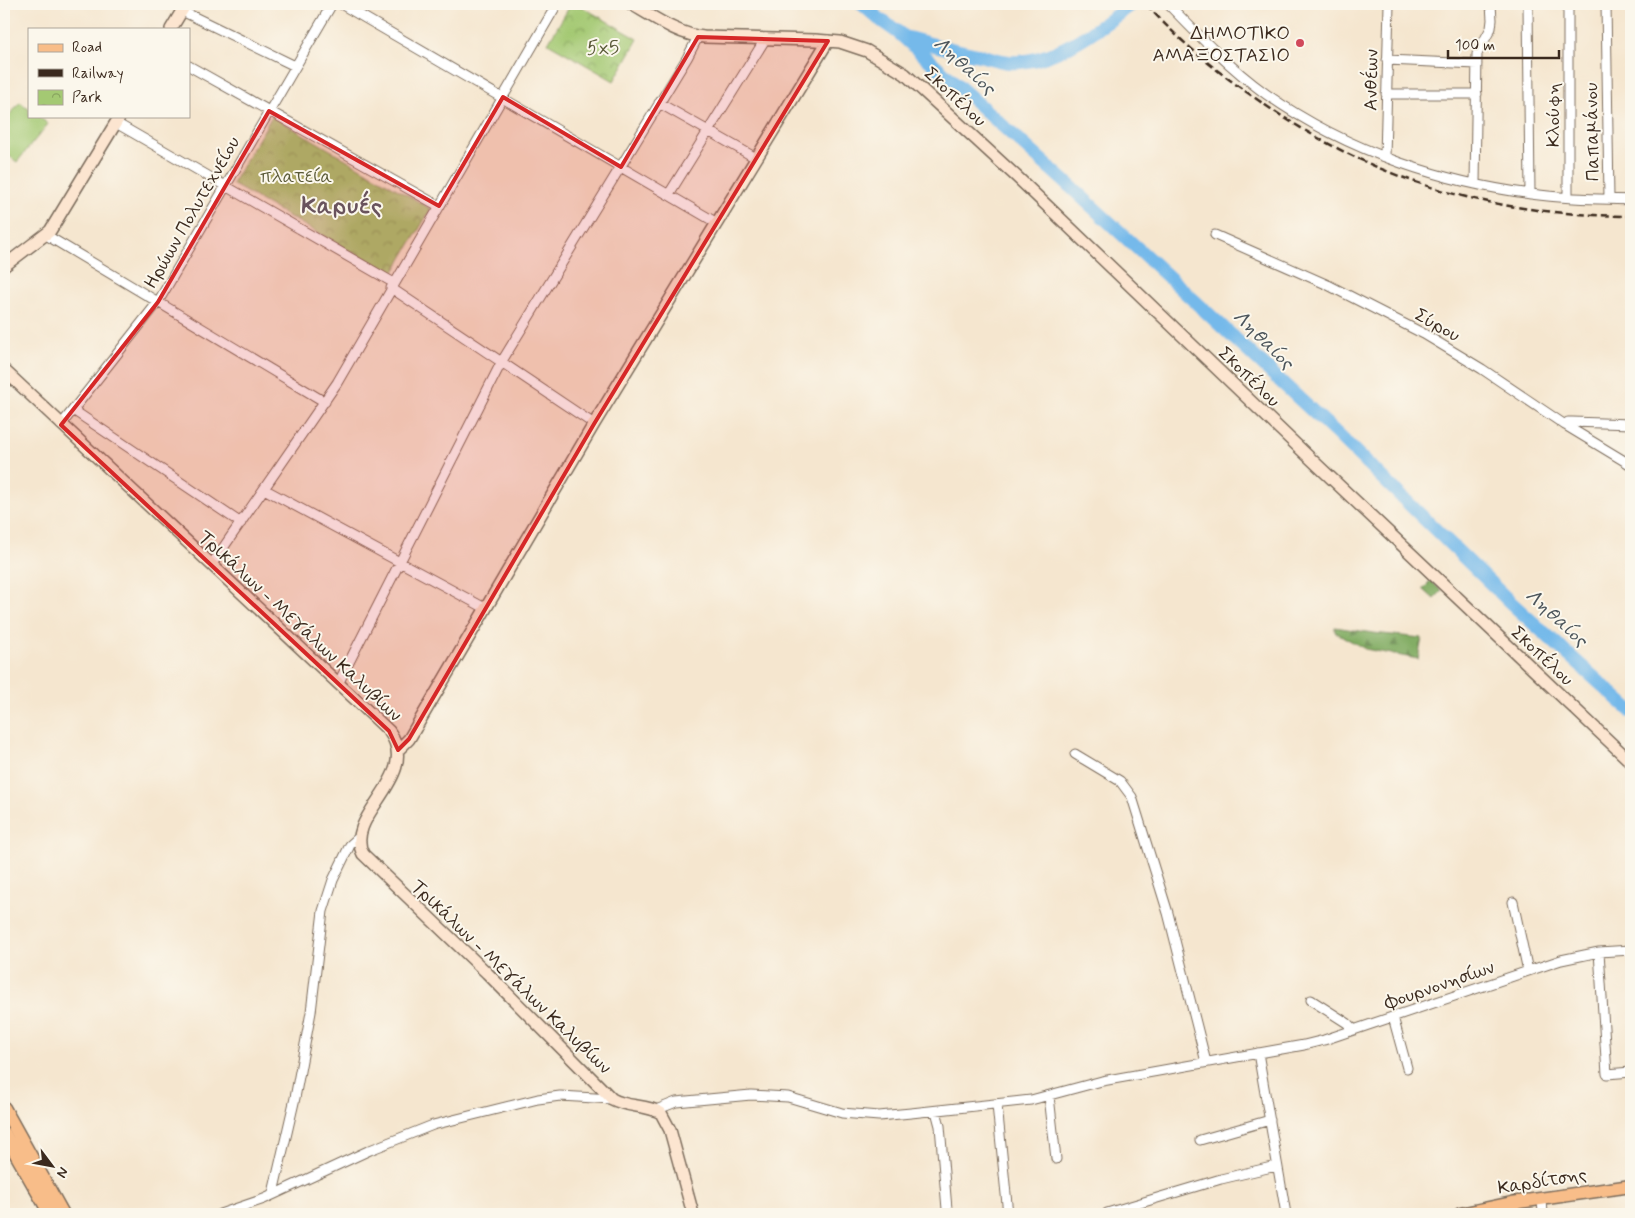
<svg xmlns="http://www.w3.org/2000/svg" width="1635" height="1218" font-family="Mynerve,sans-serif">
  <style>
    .forest { fill: url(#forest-firs); stroke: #5f6c42 }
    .park { fill: url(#park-crowns); stroke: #707a48 }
    .pitch { fill: #a4c973; stroke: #707a48 }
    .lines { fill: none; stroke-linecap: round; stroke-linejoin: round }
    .river { stroke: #74b9ea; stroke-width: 14 }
    .street-casing { stroke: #7c6c5c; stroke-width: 11 }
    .secondary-casing { stroke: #7c6c5c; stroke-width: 14 }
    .primary-casing { stroke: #7c6c5c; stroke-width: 15 }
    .street { stroke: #fff; stroke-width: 9 }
    .secondary { stroke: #fce5d0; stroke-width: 11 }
    .primary { stroke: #f8bd89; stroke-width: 12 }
    .rail { stroke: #3b2a1e; stroke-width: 2.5; stroke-dasharray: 8 4; stroke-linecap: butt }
    .marked { fill: #d62828; fill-opacity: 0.2; stroke: #d62828; stroke-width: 4; stroke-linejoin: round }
    .poi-dot { fill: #d1495b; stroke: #fbf7ec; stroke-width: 2 }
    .labels { text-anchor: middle; stroke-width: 4; stroke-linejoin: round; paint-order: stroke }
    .poi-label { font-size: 19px; fill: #3b2a1e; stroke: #fbf7ec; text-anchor: end }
    .park-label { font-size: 19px; fill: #5a5a38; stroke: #fbf7ec }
    .street-label { font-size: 19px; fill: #3b2a1e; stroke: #fbf7ec }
    .water-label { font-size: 20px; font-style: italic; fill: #4c555b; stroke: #fbf7ec }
    .district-label { font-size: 24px; font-weight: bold; letter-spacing: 1px; fill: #69535d; stroke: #fbf7ec }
  </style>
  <defs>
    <pattern id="forest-firs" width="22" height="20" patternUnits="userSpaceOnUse" patternTransform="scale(1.25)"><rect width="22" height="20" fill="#83ad65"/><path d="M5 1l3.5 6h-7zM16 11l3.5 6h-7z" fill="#6c8d53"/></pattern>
    <pattern id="park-crowns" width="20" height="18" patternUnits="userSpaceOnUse" patternTransform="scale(1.25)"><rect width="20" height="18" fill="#a4c973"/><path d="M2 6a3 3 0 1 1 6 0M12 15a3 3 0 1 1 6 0" fill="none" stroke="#87a35e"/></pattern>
  </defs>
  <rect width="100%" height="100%" fill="#fbf7ec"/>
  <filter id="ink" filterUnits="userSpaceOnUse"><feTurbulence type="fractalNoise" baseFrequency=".02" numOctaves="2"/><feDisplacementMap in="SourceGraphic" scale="10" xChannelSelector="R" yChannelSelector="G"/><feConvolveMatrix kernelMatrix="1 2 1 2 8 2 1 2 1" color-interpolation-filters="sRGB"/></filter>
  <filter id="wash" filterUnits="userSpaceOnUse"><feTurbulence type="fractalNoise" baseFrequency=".0096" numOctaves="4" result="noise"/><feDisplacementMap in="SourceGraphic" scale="20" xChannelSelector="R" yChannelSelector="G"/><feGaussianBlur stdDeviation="1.12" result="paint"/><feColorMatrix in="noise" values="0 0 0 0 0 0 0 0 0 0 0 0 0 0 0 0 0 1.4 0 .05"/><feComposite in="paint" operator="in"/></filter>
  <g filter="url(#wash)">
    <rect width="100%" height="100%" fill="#f5e6cf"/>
    <path class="forest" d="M1431,581l11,10 -8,8 -11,-10z
      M1335,627l38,6 49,5 -4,21 -53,-10 -30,-17z"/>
    <path class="park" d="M571,4h6l61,35 -24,42 -66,-38z
      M272,116l159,93 -39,66 -160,-91z"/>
    <path class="pitch" d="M20,102l9,7v7h9l10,8 -31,38 -13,-10v-30z"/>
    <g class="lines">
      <path class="river" d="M862,4l16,14 21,15 172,154 130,120 135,126 174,169 121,109
        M908,38c25,7 49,13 75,18 8,2 17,5 26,6 43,3 90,-34 123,-58"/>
    </g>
  </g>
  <g filter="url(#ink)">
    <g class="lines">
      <defs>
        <path id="street" d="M341,4l376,219
          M1168,4c31,32 62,64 98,90 82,58 181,91 282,102 27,3 56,3 83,4
          M1528,4l2,190
          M1606,4l3,195
          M182,11l113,55
          M1387,60l90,4
          M189,66l250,140
          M1386,94h91
          M659,103l97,55
          M116,123l278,160
          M1385,157l4,-153
          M1475,184l2,-130 14,-26 1,-8 -1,-16
          M669,194l97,-156
          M1568,197v-193
          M46,235l279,167
          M1215,235l113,50 96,49 58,35 83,56 66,40
          M391,288l203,136
          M73,410l168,113
          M61,425l97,-123 174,-298
          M1565,425l3,-3h4l59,2
          M264,489l221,119
          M212,564l125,-181 220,-379
          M339,682l163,-321 185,-303 11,-21
          M1075,754l45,27 12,16 36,116 38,149
          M1513,902l15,69
          M1599,952l8,122 24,-2
          M1311,1000l36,23 7,7
          M1393,1017l14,51
          M1258,1053l28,161
          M1049,1096l7,63
          M997,1105l11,109
          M656,1110l20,-8 75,-7 37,2 54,16 12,1 25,2 32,-3 120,-13 71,-19 202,-36 20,-5 237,-80 38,-8 32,-2
          M936,1111l4,15 7,83
          M1200,1140l70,-20
          M273,1193l22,-95 16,-86 12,-101 10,-31 17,-35 9,-8
          M1542,1199l1,15
          M1107,1213l114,-34 55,-13
          M220,1214l44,-15 106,-49 63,-25 105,-26 22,-3 52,3"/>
        <path id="secondary" d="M631,4c23,13 47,31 73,33l111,3 25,2 27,9 38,23 112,103 294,282 320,303
          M171,29l15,-25
          M4,266l46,-35 70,-115
          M4,370l385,361c34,47 -46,83 -26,123l124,119 125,126c16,9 34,5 49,14l9,17 23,84
          M398,750l11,-11 185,-315 234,-383"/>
        <path id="primary" d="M4,1108l59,106
          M4,1133l46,81
          M1460,1214l52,-11 119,-17"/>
      </defs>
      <use href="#street" class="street-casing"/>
      <use href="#secondary" class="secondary-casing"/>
      <use href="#primary" class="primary-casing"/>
      <use href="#street" class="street"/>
      <use href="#secondary" class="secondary"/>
      <use href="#primary" class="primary"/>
      <path class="rail" d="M1146,4c33,37 71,68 112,96 117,82 231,115 373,116"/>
    </g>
  </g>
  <path class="marked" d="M698,37l130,4 -234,383 -185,315 -11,11 -9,-19 -328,-306 97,-123 111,-191 170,95 64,-109 118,70z"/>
  <circle class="poi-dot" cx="1300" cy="43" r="5"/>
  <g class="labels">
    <g class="poi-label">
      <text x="1290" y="39">ΔΗΜΟΤΙΚΟ<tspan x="1290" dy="22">ΑΜΑΞΟΣΤΑΣΙΟ</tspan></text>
    </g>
    <g class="park-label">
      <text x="603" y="54">5x5</text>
      <text x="296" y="182">πλατεία</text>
    </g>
    <g class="street-label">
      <text transform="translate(1370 80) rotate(-89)" y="7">Ανθέων</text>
      <text transform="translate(956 96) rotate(43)" y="7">Σκοπέλου</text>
      <text transform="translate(1552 115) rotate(-90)" y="7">Κλούφη</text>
      <text transform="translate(1591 132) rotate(-91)" y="7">Παπαμάνου</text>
      <text transform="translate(191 212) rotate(-60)" y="7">Ηρώων Πολυτεχνείου</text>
      <text transform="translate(1438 324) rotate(29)" y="7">Σύρου</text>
      <text transform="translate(1250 376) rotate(44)" y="7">Σκοπέλου</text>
      <text transform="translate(301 625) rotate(43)" y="7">Τρικάλων - Μεγάλων Καλυβίων</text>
      <text transform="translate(1543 655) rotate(43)" y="7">Σκοπέλου</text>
      <text transform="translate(512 976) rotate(44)" y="7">Τρικάλων - Μεγάλων Καλυβίων</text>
      <text transform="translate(1439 984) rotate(-19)" y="7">Φουρνονησίων</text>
      <text transform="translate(1542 1180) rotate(-9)" y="7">Καρδίτσης</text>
    </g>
    <g class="water-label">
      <text transform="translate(965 65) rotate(42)" y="7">Ληθαίος</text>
      <text transform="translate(1264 339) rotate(44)" y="7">Ληθαίος</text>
      <text transform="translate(1557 617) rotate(42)" y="7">Ληθαίος</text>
    </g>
    <g class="district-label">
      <text x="342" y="213">Καρυές</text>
    </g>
  </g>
  <rect width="1635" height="1218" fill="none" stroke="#fbf7ec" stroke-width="20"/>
  <rect x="28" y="28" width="162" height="90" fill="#fbf7ec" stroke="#aea59a"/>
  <rect x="38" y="44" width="25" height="8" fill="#f8bd89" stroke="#aea59a"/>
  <text x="72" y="52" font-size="15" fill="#3b2a1e">Road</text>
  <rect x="38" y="69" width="25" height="8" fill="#3b2a1e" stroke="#aea59a"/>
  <text x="72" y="78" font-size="15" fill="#3b2a1e">Railway</text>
  <rect x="38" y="90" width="25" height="15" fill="url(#park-crowns)" stroke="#aea59a"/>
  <text x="72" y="102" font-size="15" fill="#3b2a1e">Park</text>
  <g transform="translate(52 1166) rotate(122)" stroke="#fbf7ec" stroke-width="4" paint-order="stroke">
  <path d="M0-4L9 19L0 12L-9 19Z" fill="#3b2a1e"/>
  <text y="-8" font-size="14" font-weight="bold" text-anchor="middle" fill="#3b2a1e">N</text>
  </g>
  <path d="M1448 50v8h111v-8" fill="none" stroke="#3b2a1e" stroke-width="2.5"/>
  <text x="1455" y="50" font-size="15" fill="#3b2a1e" stroke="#fbf7ec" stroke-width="4" paint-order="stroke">100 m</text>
</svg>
